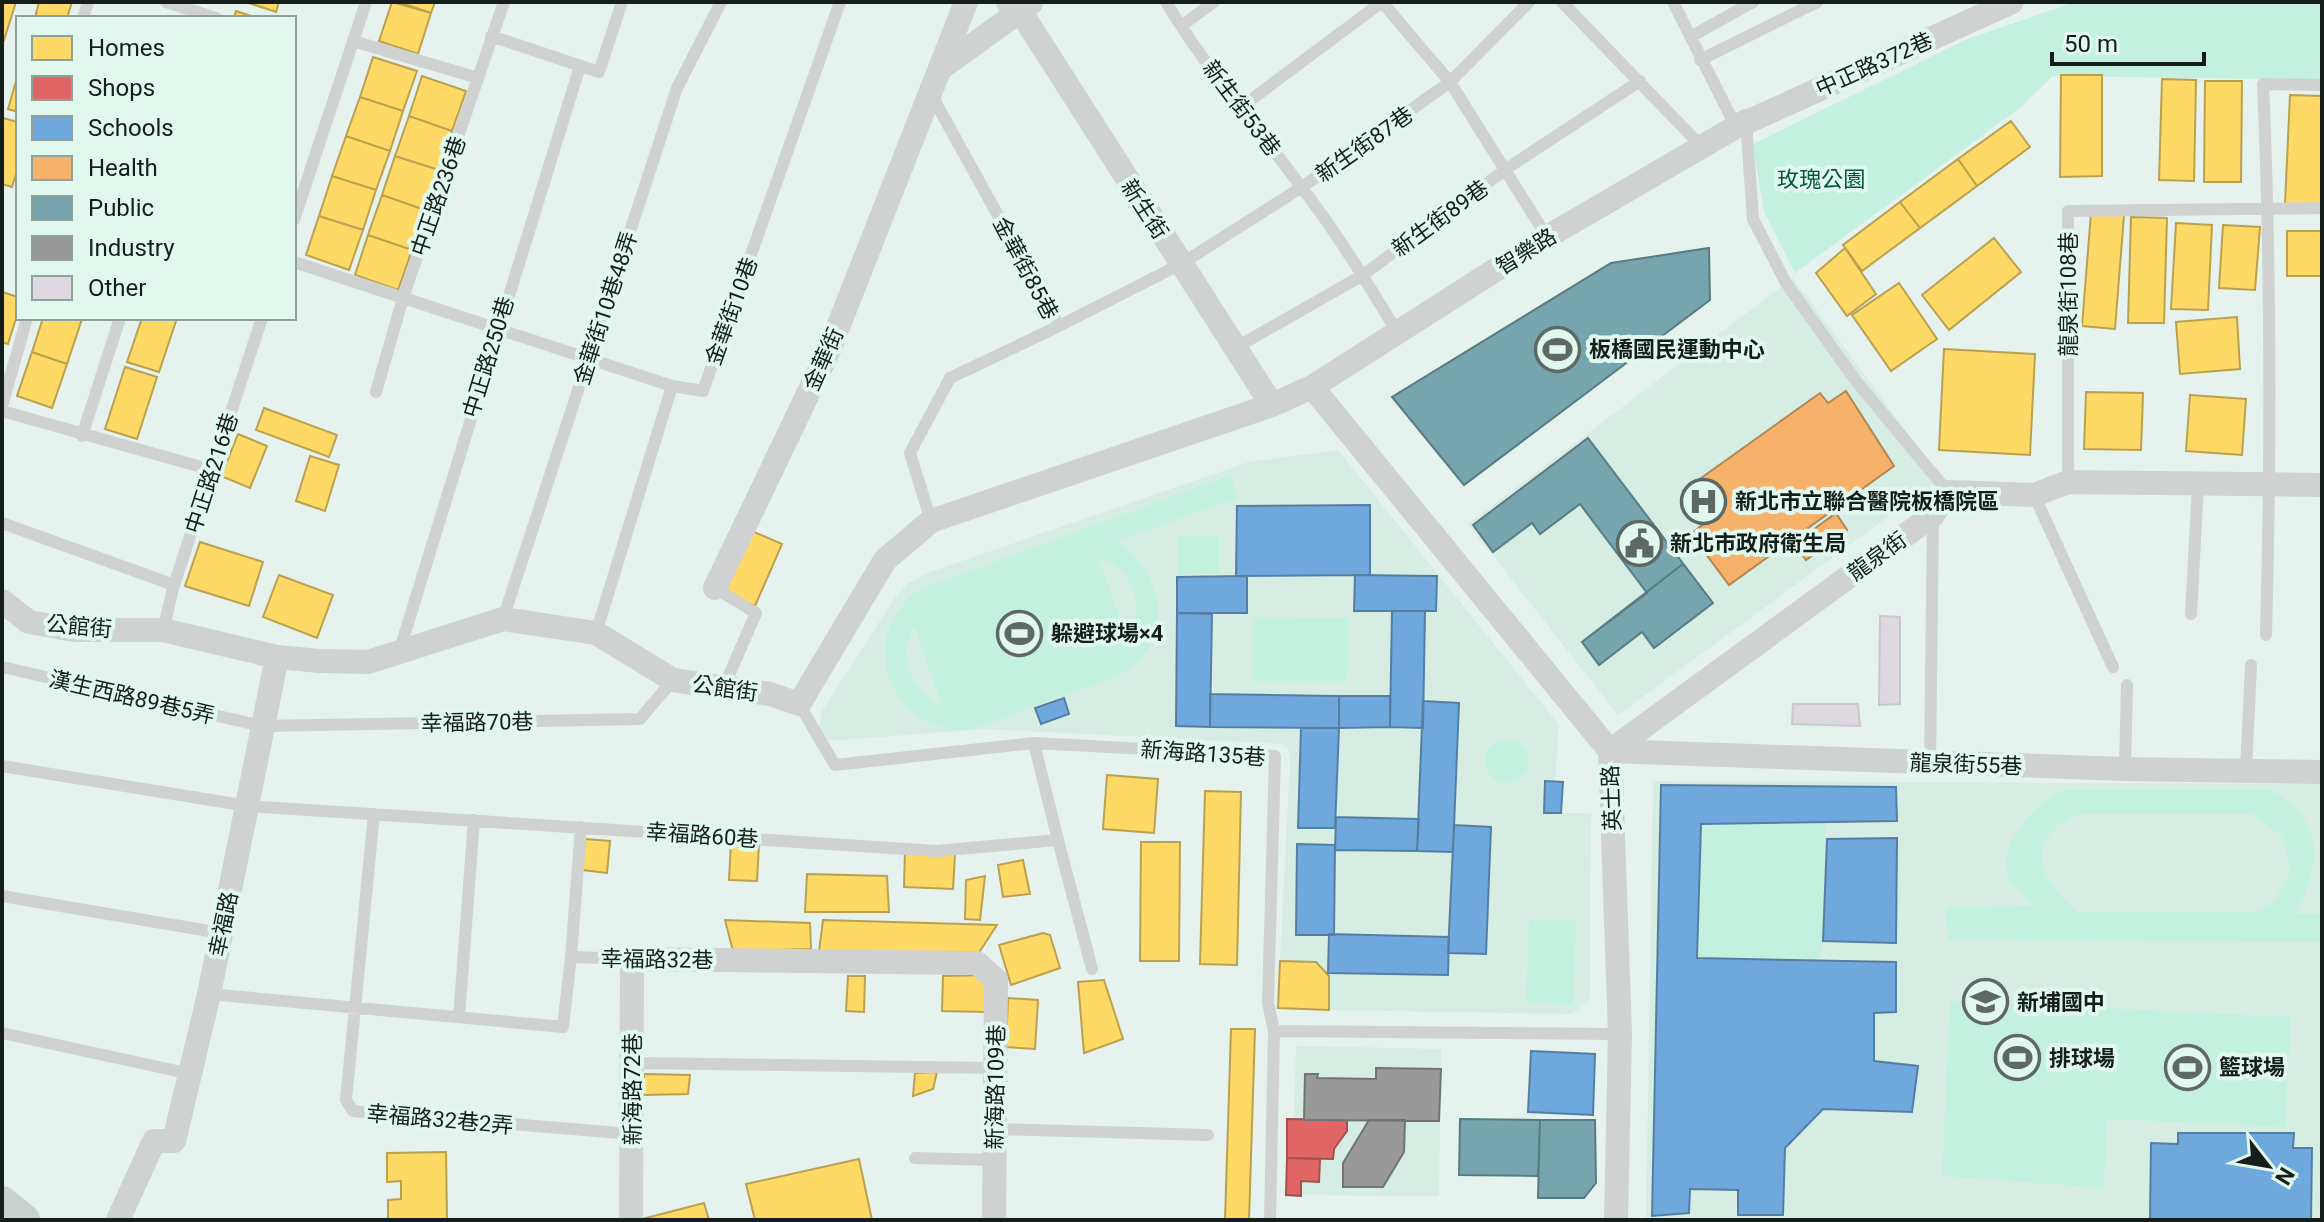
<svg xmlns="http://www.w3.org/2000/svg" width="2324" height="1222" font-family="Roboto,'Noto Sans TC',sans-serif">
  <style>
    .built { fill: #d6ede4 }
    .green { fill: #c4f0df; fill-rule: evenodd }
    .homes { fill: #ffd966; stroke: #b9a150; stroke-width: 2 }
    .shops { fill: #e06666; stroke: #a35050; stroke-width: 2 }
    .schools { fill: #6fa8dc; stroke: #547fa2; stroke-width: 2 }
    .health { fill: #f6b26b; stroke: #b28653; stroke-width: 2 }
    .public { fill: #76a5af; stroke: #597c83; stroke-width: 2 }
    .industry { fill: #999; stroke: #717473; stroke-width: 2 }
    .building { fill: #ded8e1; stroke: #c7c9ca; stroke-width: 2 }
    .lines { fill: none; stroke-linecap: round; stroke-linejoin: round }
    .lane { stroke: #cfd2d0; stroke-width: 12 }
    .street { stroke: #cfd2d0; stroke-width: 24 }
    .secondary { stroke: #cad1cf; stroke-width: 32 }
    .labels { text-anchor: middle; stroke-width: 8; stroke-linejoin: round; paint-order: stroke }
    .street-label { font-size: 22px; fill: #151e1b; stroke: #e0f8ee }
    .park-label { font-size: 22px; fill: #005641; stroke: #e0f8ee }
    .poi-label { font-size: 22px; font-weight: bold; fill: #151e1b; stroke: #e0f8ee; text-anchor: start }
  </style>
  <rect width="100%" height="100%" fill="#e6f2ed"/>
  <path class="built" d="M1793,278l148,200 -323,237 -150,-191z
    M1338,450l221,275 -4,56 8,1 -2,31h30l-1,186 -18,15 -243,-4v-34l-13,-14 -36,-1 10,-201 -2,-11 -6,-5 -298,-15 -144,11h-11l-11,-7 4,-22 72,-112 13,-15 20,-11 322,-111z
    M1653,781l669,3v436h-676z
    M1296,1046l145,3 -2,147 -153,-1 1,-76h7z"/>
  <path class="green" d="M2074,2h248v78l-269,-4 -32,31 -226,166 -31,-61 -11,-68 212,-104z
    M1230,475l8,23 -121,43c47,33 62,103 1,134 -26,13 -58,21 -86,32 -25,9 -55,26 -82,22 -31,-4 -55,-28 -63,-59 -8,-32 7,-60 31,-80zM1099,558c36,9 47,52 28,82zM914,627l28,77v1c-30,-14 -46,-50 -28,-78z
    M1219,535v39h-42v-38z
    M1252,617l96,1 -1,63h-95z
    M1485 761a22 22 0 1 1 44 0a22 22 0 1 1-44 0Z
    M2062,790h208c54,28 54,75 24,124h28v28l-374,-2 -2,-32 90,-2c-8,-8 -21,-15 -26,-26 -16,-35 24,-75 52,-90zM2078,814h174l30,22 9,33 -17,33 -19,10h-177c-40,-32 -55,-73 0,-98z
    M1826,821l-3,120 -5,19 -121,-2 4,-134z
    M1529,919l47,1 -3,85 -47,-2z
    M1950,1001l341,16 -6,110 -178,-8 -3,69 -162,-12z"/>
  <path class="homes" d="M2,2h14l-12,38 -2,-1z
    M39,2h33l-5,16h-32z
    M246,2h33l-3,10z
    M392,2l39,11 -13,41 -39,-13z
    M398,2h37l-4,11z
    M236,11l21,7h-23z
    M373,57l44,14 -14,40 -43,-14z
    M18,74v38l-10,-3z
    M2061,75h41v101l-42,1z
    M422,76l44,15 -14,40 -43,-15z
    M2162,79l34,1 -2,101 -35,-1z
    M2205,81h37l-1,101h-37z
    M2290,95l32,1v110l-37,-2z
    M360,97l43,14 -13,40 -44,-15z
    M409,116l43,15 -13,39 -44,-14z
    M3,118l15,4v45l-6,20 -10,-3z
    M2011,121l19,26 -53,39 -19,-27z
    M346,136l44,15 -14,39 -44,-14z
    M395,156l44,14 -14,40 -43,-15z
    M1958,159l19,27 -57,42 -20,-26z
    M332,176l44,14 -13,40 -44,-14z
    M382,195l43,15 -13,40 -44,-15z
    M1900,202l20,26 -58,43 -19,-26z
    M2091,213l33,2 -9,114 -33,-3z
    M319,216l44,14 -14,40 -43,-15z
    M2131,217l36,1 -3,105h-36z
    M2176,223l36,2 -4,85 -37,-1z
    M2223,225l37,2 -5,63 -36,-2z
    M2287,231h35v45h-35z
    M368,235l44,15 -14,40 -43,-15z
    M1994,238l27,34 -72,58 -27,-35z
    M1845,248l31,46 -29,22 -31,-43z
    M1899,283l38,56 -46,32 -39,-56z
    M2,292l16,5v15l-10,32 -6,-2z
    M2237,317l3,52 -60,5 -4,-52z
    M43,318l39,1 -15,45 -35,-12z
    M142,318h35l-18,54 -32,-10z
    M1944,349l91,5 -5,101 -91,-5z
    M32,352l35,12 -15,44 -35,-12z
    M125,367l32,10 -20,62 -32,-10z
    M2086,392l57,1 -2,57 -57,-1z
    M2190,395l56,4 -4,56 -56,-4z
    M264,408l73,27 -8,22 -73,-27z
    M238,434l29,12 -17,42 -29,-12z
    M310,456l29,9 -14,46 -29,-10z
    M747,529l35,15 -27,62 -35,-15z
    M200,542l63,20 -14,44 -64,-20z
    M279,575l54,20 -16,43 -54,-21z
    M1107,775l51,4 -4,54 -51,-4z
    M1205,791l36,1 -4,173 -37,-1z
    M585,839l25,2 -3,32 -25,-3z
    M1141,842h39l-1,119h-39z
    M731,843l28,1 -2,37 -28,-1z
    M905,851l50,3 -2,35 -49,-2z
    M1023,860l7,34 -27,3 -5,-32z
    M807,874l80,2 2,36h-84z
    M985,876l-5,44 -15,-1 1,-39z
    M725,920l85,3 1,26 -78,2z
    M823,920l174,5 -19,29 -159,-2z
    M1043,933l7,2 10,33 -49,17 -12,-40z
    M1280,961l36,1 13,14v34l-51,-2z
    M986,975l-1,37 -43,-1 1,-35z
    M848,976h17l-1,36 -18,-1z
    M1104,980l19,59 -39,14 -6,-71z
    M1008,998l30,2 -3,49 -29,-2z
    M1231,1029h24l-6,191h-24z
    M937,1072l-4,17 -20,7 2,-23z
    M644,1074l46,1 -2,19 -44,1z
    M446,1152l1,68h-59v-20l13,-1v-18l-14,1v-29z
    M859,1159l13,61h-117l-9,-36z
    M704,1203l5,17h-67v-1z"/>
  <path class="shops" d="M1287,1119l60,1v11l-13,18 -1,10 -46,-1z
    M1287,1158l33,1 -1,23 -18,-1v15l-15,-1z"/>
  <path class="schools" d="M1370,505v70l-134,1 1,-70z
    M1355,575l82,1 -1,35h-82z
    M1247,576v37h-70v-36z
    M1392,611h33l-2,117 -33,-1z
    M1177,613l35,1 -2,113 -34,-1z
    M1210,694l129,2v32l-129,-1z
    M1339,696h51v31l-51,1z
    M1064,698l5,16 -28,10 -6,-16z
    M1423,701l36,2 -6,149 -36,-1z
    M1301,728h38l-4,100h-37z
    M1545,781l18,1 -2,31h-17z
    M1661,785l235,2 1,34 -196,3 -4,134 199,4v50l-22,1v48l44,5 -6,46 -89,-3 -38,39 -2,67h-45v-25l-48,-1 -1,24 -37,3z
    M1336,817l83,2 -2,32 -82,-1z
    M1454,825l37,2 -5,127 -38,-1z
    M1897,838l-1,105 -73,-2 4,-102z
    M1297,844l38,1 -1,90h-38z
    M1329,934l120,3 -1,38 -120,-2z
    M1531,1051l64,3 -2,61 -65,-3z
    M2178,1133h116l-1,15h19l-1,72h-161l1,-77 27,1z"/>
  <path class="health" d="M1846,391l48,75 -165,119 -38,-51 16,-13 -24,-30 137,-98 8,10z
    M1836,513l11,17 -41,30 -12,-16z"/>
  <path class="public" d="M1709,248l1,52 -246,185 -72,-88 219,-134z
    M1588,438l125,165 -59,45 -12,-16 -43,33 -17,-23 65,-49 -67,-89 -40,30 -8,-11 -39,29 -20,-27z
    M1683,564l30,39 -59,45 -12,-16 -43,33 -17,-23z
    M1460,1119l80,1 -2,56 -79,-1z
    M1540,1120h55l1,63 -12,15h-46z"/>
  <path class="industry" d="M1376,1068l65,1 -2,52 -135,-1 1,-46h13l-1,4 59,1z
    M1369,1120h36l-1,32 -21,35h-40v-24z"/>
  <path class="building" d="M1880,616l20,1v87l-21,1z
    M1793,704h65l2,22 -68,-2z"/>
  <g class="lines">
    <path class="lane" d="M166,2l50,16
      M1166,2c39,65 89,123 134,183 36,47 68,98 98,149
      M1382,2l68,80 97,155
      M1562,2l140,145
      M1673,2l63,125
      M83,18l5,-16
      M1181,26l33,-24
      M491,36l108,36 23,-70
      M1692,36l61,-34
      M353,41l125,37
      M1700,60l117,-58
      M931,94l128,232 -109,52 -40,75 21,68
      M1240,108l142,-106
      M1746,121l7,98 33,64 70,98 92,111
      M294,220l72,-218
      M294,262l378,124
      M1059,326l122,-62 121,-77 148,-105 79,-80
      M1235,348l128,-73 143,-106 134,-88
      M376,392l27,-94 101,-296
      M2,406l25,-88
      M2,411l210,59
      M82,436l38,-118
      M2068,482v-271l254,-3
      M2034,495l79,172
      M2,523l172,62
      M715,588l41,25 -33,76
      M2191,614l7,-128
      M503,619l174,-531 44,-86
      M163,630l11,-45 88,-267
      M596,633l76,-247 31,5 137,-389
      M2266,635c5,-184 5,-367 -3,-551l59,1
      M400,649l180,-583
      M2,667l260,59 378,-7 33,-39
      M799,704l36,61 199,-22 241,13 -7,247 6,28 -4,189
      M1930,763l3,-248
      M2,766l246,40 688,45 122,-11 -24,-97
      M2125,769l2,-84
      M2246,771l5,-106
      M374,814l-28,286 7,11 279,23
      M1058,840l34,129
      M2,896l219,37
      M571,957l10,-130
      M209,994l354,33 8,-70 61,2
      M459,1017l15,-197
      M1274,1031l346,3
      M2,1033l189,41
      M632,1063l364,5
      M995,1129l213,6
      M915,1158l80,2"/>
    <path class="street" d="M1008,2l12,9 252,394
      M941,68l90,-65
      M1736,127l276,-125
      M1312,387l298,364 10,283 -4,186
      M715,588l114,-238 137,-348
      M2,601l27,21 45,8h89l114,27 43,4 48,1 135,-43 93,14 77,47 97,14 29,10 86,-144 46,-39 341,-116 40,-18 235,-150 199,-116
      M1610,751l323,-236 15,-23 86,3 34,-13 254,3
      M1610,751l515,18 197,3
      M118,1220l36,-79h20l35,-147 68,-337
      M631,1220l1,-261 345,4 19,17 -2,240"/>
    <path class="secondary" d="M2,1202l22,18"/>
  </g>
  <defs>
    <symbol id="stadium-ring" viewBox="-11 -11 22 22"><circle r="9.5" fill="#e0f8ee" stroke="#5e6864" stroke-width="1.5"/><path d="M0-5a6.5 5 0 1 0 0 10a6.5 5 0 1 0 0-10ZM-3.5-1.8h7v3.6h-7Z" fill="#5e6864"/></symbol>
    <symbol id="hospital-ring" viewBox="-11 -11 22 22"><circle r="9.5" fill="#e0f8ee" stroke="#5e6864" stroke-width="1.5"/><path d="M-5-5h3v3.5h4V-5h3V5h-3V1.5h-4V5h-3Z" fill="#5e6864"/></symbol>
    <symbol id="civic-ring" viewBox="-11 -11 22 22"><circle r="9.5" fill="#e0f8ee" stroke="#5e6864" stroke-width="1.5"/><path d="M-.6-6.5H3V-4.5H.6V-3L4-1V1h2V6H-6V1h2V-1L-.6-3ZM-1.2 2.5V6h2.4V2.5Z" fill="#5e6864"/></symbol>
    <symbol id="school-ring" viewBox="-11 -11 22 22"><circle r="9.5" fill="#e0f8ee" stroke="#5e6864" stroke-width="1.5"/><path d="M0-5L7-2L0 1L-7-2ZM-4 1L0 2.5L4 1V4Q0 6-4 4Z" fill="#5e6864"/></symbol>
  </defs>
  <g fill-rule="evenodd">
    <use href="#stadium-ring" x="1532" y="324" width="51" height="51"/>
    <use href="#hospital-ring" x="1678" y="476" width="51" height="51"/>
    <use href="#civic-ring" x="1614" y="518" width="51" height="51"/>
    <use href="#stadium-ring" x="994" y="608" width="51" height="51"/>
    <use href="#school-ring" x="1960" y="976" width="51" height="51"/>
    <use href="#stadium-ring" x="1992" y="1032" width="51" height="51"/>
    <use href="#stadium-ring" x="2162" y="1042" width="51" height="51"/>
  </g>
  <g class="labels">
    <g class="street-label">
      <text transform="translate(1874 64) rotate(-24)" y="8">中正路372巷</text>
      <text transform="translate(1242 108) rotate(53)" y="8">新生街53巷</text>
      <text transform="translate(1364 144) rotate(-35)" y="8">新生街87巷</text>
      <text transform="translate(438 196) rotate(-71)" y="8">中正路236巷</text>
      <text transform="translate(1145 209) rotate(57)" y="8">新生街</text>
      <text transform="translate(1440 218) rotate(-36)" y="8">新生街89巷</text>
      <text transform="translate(1526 251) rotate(-32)" y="8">智樂路</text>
      <text transform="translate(1026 268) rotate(62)" y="8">金華街85巷</text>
      <text transform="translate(2068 294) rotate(-90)" y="8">龍泉街108巷</text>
      <text transform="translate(605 308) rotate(-72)" y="8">金華街10巷48弄</text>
      <text transform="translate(731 311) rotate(-70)" y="8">金華街10巷</text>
      <text transform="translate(488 357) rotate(-73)" y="8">中正路250巷</text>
      <text transform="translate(823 359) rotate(-66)" y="8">金華街</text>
      <text transform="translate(211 473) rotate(-72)" y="8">中正路216巷</text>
      <text transform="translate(1877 556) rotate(-36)" y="8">龍泉街</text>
      <text transform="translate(79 626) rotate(5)" y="8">公館街</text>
      <text transform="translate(725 688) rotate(8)" y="8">公館街</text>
      <text transform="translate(132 697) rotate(13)" y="8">漢生西路89巷5弄</text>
      <text transform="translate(477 722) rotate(-1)" y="8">幸福路70巷</text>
      <text transform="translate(1203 753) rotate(4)" y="8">新海路135巷</text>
      <text transform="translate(1966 764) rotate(2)" y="8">龍泉街55巷</text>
      <text transform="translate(1611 798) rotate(-92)" y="8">英士路</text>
      <text transform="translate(702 835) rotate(4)" y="8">幸福路60巷</text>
      <text transform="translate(223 924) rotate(-78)" y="8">幸福路</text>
      <text transform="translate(657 959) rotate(1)" y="8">幸福路32巷</text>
      <text transform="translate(995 1087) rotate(-89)" y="8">新海路109巷</text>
      <text transform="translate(632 1089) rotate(-90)" y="8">新海路72巷</text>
      <text transform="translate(440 1119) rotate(5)" y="8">幸福路32巷2弄</text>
    </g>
    <g class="park-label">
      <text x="1821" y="187">玫瑰公園</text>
    </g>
    <g class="poi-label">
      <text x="1589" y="357">板橋國民運動中心</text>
      <text x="1735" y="509">新北市立聯合醫院板橋院區</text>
      <text x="1670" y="551">新北市政府衛生局</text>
      <text x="1051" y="641">躲避球場×4</text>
      <text x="2017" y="1010">新埔國中</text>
      <text x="2049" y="1066">排球場</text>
      <text x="2219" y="1075">籃球場</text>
    </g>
  </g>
  <rect width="2324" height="1222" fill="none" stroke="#151e1b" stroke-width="8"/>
  <rect x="16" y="16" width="280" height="304" fill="#e0f8ee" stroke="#8fa19a" stroke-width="2"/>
  <rect x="32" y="36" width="40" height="24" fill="#ffd966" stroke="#8fa19a" stroke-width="2"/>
  <text x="88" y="56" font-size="24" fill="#151e1b">Homes</text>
  <rect x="32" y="76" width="40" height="24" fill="#e06666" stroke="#8fa19a" stroke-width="2"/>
  <text x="88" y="96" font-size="24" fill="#151e1b">Shops</text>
  <rect x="32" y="116" width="40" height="24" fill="#6fa8dc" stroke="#8fa19a" stroke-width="2"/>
  <text x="88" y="136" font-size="24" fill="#151e1b">Schools</text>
  <rect x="32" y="156" width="40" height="24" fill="#f6b26b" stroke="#8fa19a" stroke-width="2"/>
  <text x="88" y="176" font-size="24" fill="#151e1b">Health</text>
  <rect x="32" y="196" width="40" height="24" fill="#76a5af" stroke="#8fa19a" stroke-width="2"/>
  <text x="88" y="216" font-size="24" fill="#151e1b">Public</text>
  <rect x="32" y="236" width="40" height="24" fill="#999999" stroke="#8fa19a" stroke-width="2"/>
  <text x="88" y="256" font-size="24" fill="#151e1b">Industry</text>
  <rect x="32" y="276" width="40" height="24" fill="#ded8e1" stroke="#8fa19a" stroke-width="2"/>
  <text x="88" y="296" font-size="24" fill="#151e1b">Other</text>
  <g transform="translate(2268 1166) rotate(121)" stroke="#e0f8ee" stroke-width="6" paint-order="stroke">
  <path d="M0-6L14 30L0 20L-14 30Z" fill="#151e1b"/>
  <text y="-12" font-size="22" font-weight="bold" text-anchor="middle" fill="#151e1b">N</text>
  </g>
  <path d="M2052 52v12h152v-12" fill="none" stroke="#151e1b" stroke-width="4"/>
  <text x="2064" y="52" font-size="24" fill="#151e1b" stroke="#e0f8ee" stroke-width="6" paint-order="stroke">50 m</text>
</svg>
